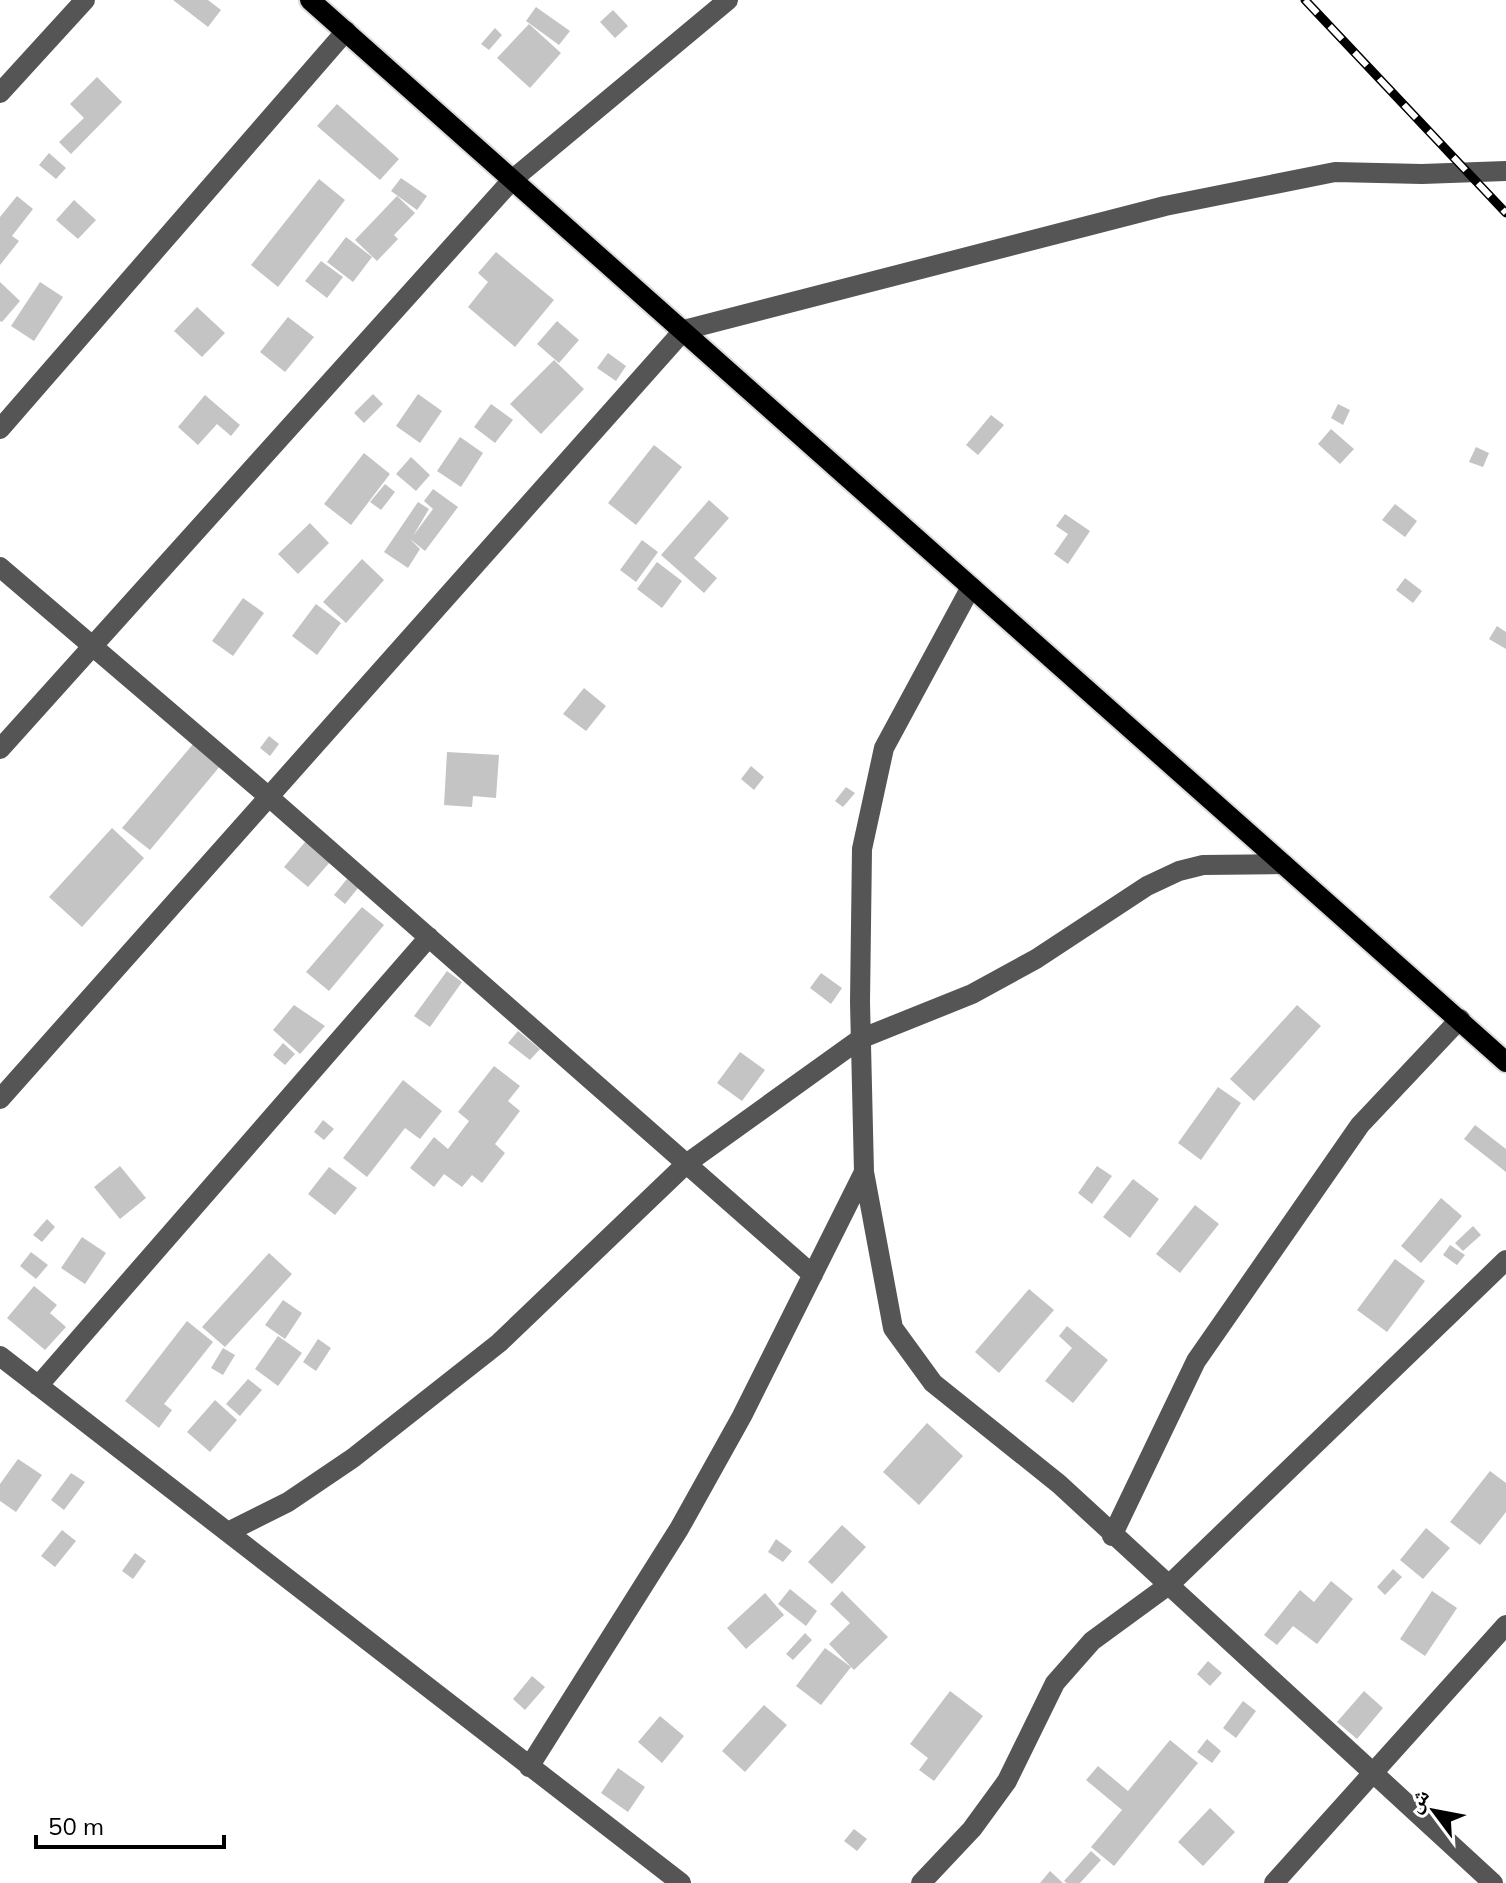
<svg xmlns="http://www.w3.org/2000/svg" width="1506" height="1883" font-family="Mulish,'Noto Naskh Arabic',sans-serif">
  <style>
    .building { fill: #c4c4c4 }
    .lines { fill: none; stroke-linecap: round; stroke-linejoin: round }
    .major-casing { stroke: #dbdbdb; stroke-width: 24 }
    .minor { stroke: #555; stroke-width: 20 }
    .major { stroke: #000; stroke-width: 20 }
    .rail-casing { stroke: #000; stroke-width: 9 }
    .rail { stroke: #fff; stroke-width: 6; stroke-dasharray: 18; stroke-linecap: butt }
  </style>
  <rect width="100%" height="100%" fill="#fff"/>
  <path class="building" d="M173,0h35l13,10 -13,17z
    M536,7l34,24 -11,14 -33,-24z
    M613,10l15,16 -13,12 -15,-16z
    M529,24l32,29 -31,35 -33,-30z
    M495,28l7,7 -13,15 -8,-6z
    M97,77l25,25 -51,52 -12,-12 25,-24 -14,-14z
    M337,104l62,55 -19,21 -63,-54z
    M49,153l17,15 -10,11 -17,-14z
    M401,178l26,18 -10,14 -26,-19z
    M319,179l26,21 -67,87 -27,-22z
    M17,196l16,13 -21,27 7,5 -19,24v-48z
    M397,196l18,17 -21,22 4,4 -21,22 -22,-21z
    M74,200l22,20 -18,19 -22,-19z
    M346,237l26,20 -19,25 -26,-20z
    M496,252l58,48 -39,47 -47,-40 20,-25 -10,-9z
    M321,261l22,16 -16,21 -22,-17z
    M0,282l20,19 -18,21 -2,-1z
    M40,282l23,15 -29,44 -23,-15z
    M197,307l28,26 -23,24 -28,-26z
    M288,317l26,20 -29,35 -25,-20z
    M557,321l22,19 -20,23 -22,-19z
    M608,353l18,13 -10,15 -19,-13z
    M554,360l30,29 -43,45 -31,-30z
    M373,394l10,10 -19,19 -10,-10z
    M418,394l24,17 -22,32 -24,-17z
    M205,395l35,30 -9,11 -14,-12 -19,21 -20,-18z
    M491,404l22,16 -18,23 -21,-16z
    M1338,404l12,6 -7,15 -12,-7z
    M991,415l13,10 -26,30 -12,-10z
    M1331,429l23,20 -14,15 -22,-20z
    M460,437l23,16 -22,34 -24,-16z
    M654,445l28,22 -46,58 -28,-22z
    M1476,447l13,6 -6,14 -14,-5z
    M364,453l26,21 -39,51 -27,-21z
    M411,457l19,18 -14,16 -20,-17z
    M385,484l10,8 -14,18 -11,-8z
    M433,489l25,18 -33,44 -15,-12 10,10 -12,19 -24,-16 34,-50 11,7 -16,27 20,-27 -9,-8z
    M709,500l20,18 -35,40 23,20 -13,15 -43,-38z
    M1395,504l22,17 -12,16 -23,-17z
    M1065,514l25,17 -22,33 -14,-10 14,-20 -12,-8z
    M310,523l19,20 -31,31 -20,-20z
    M642,540l16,12 -22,30 -16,-12z
    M362,559l22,21 -38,43 -23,-21z
    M657,562l25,19 -20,27 -25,-19z
    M1405,578l17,13 -9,12 -17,-13z
    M243,598l21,15 -31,43 -21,-15z
    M316,604l25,19 -24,32 -25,-19z
    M1497,626l9,6v17l-17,-10z
    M584,688l22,18 -20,25 -23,-17z
    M269,736l10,8 -9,12 -10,-8z
    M194,743l27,22 -71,85 -28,-22z
    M447,752l52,3 -3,43 -23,-2 -1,11 -28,-2z
    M751,766l13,11 -10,13 -13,-11z
    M846,787l9,6 -12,14 -8,-6z
    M112,828l32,30 -62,69 -33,-30z
    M306,841l24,21 -22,25 -24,-20z
    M347,879l11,9 -13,16 -11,-9z
    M362,907l22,18 -55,66 -23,-19z
    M447,971l15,11 -32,45 -16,-11z
    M821,973l21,15 -11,16 -21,-16z
    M294,1005l31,21 -25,28 -27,-24z
    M1297,1005l24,21 -67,75 -24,-22z
    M518,1031l22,18 -10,11 -22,-17z
    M283,1043l12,11 -10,11 -12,-10z
    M740,1052l25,18 -23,31 -25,-18z
    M494,1066l26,20 -12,15 12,10 -25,33 10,9 -23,30 -10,-8 -10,12 -18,-13 -10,13 -24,-19 24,-31 14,12 21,-28 -11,-9z
    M403,1080l39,31 -22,28 -15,-11 -38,49 -24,-19z
    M1218,1087l23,16 -40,57 -23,-17z
    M323,1120l11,9 -10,11 -10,-8z
    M1475,1125l31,24v23l-42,-33z
    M120,1166l26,32 -26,21 -26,-32z
    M1097,1166l15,10 -20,28 -14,-11z
    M329,1167l28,21 -22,27 -27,-21z
    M1133,1179l26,20 -29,39 -27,-21z
    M1441,1198l21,18 -41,47 -20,-17z
    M1195,1205l24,19 -39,49 -24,-19z
    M47,1219l8,8 -13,15 -9,-7z
    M1473,1226l8,9 -18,16 -8,-8z
    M82,1237l24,16 -21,31 -24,-16z
    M1450,1245l15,10 -8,10 -14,-10z
    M31,1252l17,13 -12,14 -16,-13z
    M269,1253l23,21 -67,73 -23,-20z
    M1395,1259l30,22 -38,51 -30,-22z
    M34,1286l23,19 -7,8 16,14 -21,23 -38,-32z
    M1029,1289l25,21 -55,63 -24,-21z
    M283,1300l19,13 -17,26 -20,-14z
    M187,1321l26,21 -49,62 8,6 -13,18 -34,-27z
    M1067,1326l41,34 -35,43 -28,-22 27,-33 -13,-12z
    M278,1336l24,17 -24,33 -23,-17z
    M318,1339l13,9 -15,23 -13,-9z
    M223,1348l12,7 -12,20 -12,-7z
    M248,1379l14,11 -22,26 -14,-12z
    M215,1400l22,20 -27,32 -23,-20z
    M927,1423l36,33 -44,49 -36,-33z
    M18,1459l24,16 -26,37 -16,-11v-17z
    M1490,1471l16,12v29l-26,33 -30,-23z
    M71,1473l14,9 -21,28 -13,-10z
    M842,1525l24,22 -34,37 -24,-22z
    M1426,1528l24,20 -27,31 -23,-19z
    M62,1530l14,11 -21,26 -14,-11z
    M776,1539l16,12 -9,11 -15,-10z
    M135,1553l11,8 -13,18 -11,-8z
    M1393,1569l9,8 -17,18 -8,-8z
    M1331,1581l22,18 -36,45 -24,-18 -16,19 -13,-10 36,-45 14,12z
    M790,1589l27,22 -11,15 -28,-22z
    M842,1591l46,46 -34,33 -25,-26 21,-21 -20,-19z
    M1432,1591l25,17 -32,48 -25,-17z
    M765,1593l19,22 -38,34 -19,-21z
    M805,1633l7,7 -19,20 -7,-6z
    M825,1648l26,19 -30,38 -25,-19z
    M1208,1661l14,12 -12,13 -13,-12z
    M532,1676l13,11 -20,23 -12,-11z
    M950,1691l33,25 -49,65 -15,-11 9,-12 -18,-14z
    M1364,1691l19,17 -26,31 -20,-17z
    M1243,1701l13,10 -20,27 -13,-10z
    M764,1705l23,20 -42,47 -23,-21z
    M660,1716l24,20 -22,27 -24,-21z
    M1207,1739l14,12 -9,12 -15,-11z
    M1170,1740l28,23 -84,103 -23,-19 31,-37 -36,-30 12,-14 30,25z
    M618,1768l27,19 -17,25 -27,-19z
    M1210,1808l25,24 -32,34 -25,-24z
    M854,1829l13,10 -10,12 -13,-10z
    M1091,1851l10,9 -21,23h-13l-3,-2z
    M1050,1871l13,12h-23z"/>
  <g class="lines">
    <defs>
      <path id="major" d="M310,0l1196,1062"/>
    </defs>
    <use href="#major" class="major-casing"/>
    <path class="minor" d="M0,93l85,-93
      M0,429l346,-398
      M0,567l269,230 544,478
      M971,587l-87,161 -22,101 -2,153 4,170 29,156 40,55 126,101 434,399
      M0,749l513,-570 215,-179
      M0,1099l684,-769 481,-124 170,-34 87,2 84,-3
      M0,1356l681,527
      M38,1386l391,-449
      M228,1532l60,-30 65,-44 146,-115 187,-179 174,-125 112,-45 64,-35 111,-73 32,-15 24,-6 80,-1
      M1112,1536l84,-175 164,-236 100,-106
      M529,1767l150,-238 63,-113 122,-244
      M921,1883l51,-54 35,-48 48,-98 37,-42 78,-57 336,-324
      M1274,1883l232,-258"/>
    <use href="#major" class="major"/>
    <defs>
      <path id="rail" d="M1305,0l201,213"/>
    </defs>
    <use href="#rail" class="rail-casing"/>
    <use href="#rail" class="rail"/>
  </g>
  <g transform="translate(1434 1811) rotate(302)" stroke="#ffffff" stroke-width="6" paint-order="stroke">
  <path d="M0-6L14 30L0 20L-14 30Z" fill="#000000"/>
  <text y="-12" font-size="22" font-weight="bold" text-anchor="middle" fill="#000000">ش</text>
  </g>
  <path d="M36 1835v12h188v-12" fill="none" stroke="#000000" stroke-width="4"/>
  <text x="48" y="1835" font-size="24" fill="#000000" stroke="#ffffff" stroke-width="6" paint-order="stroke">50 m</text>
</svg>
